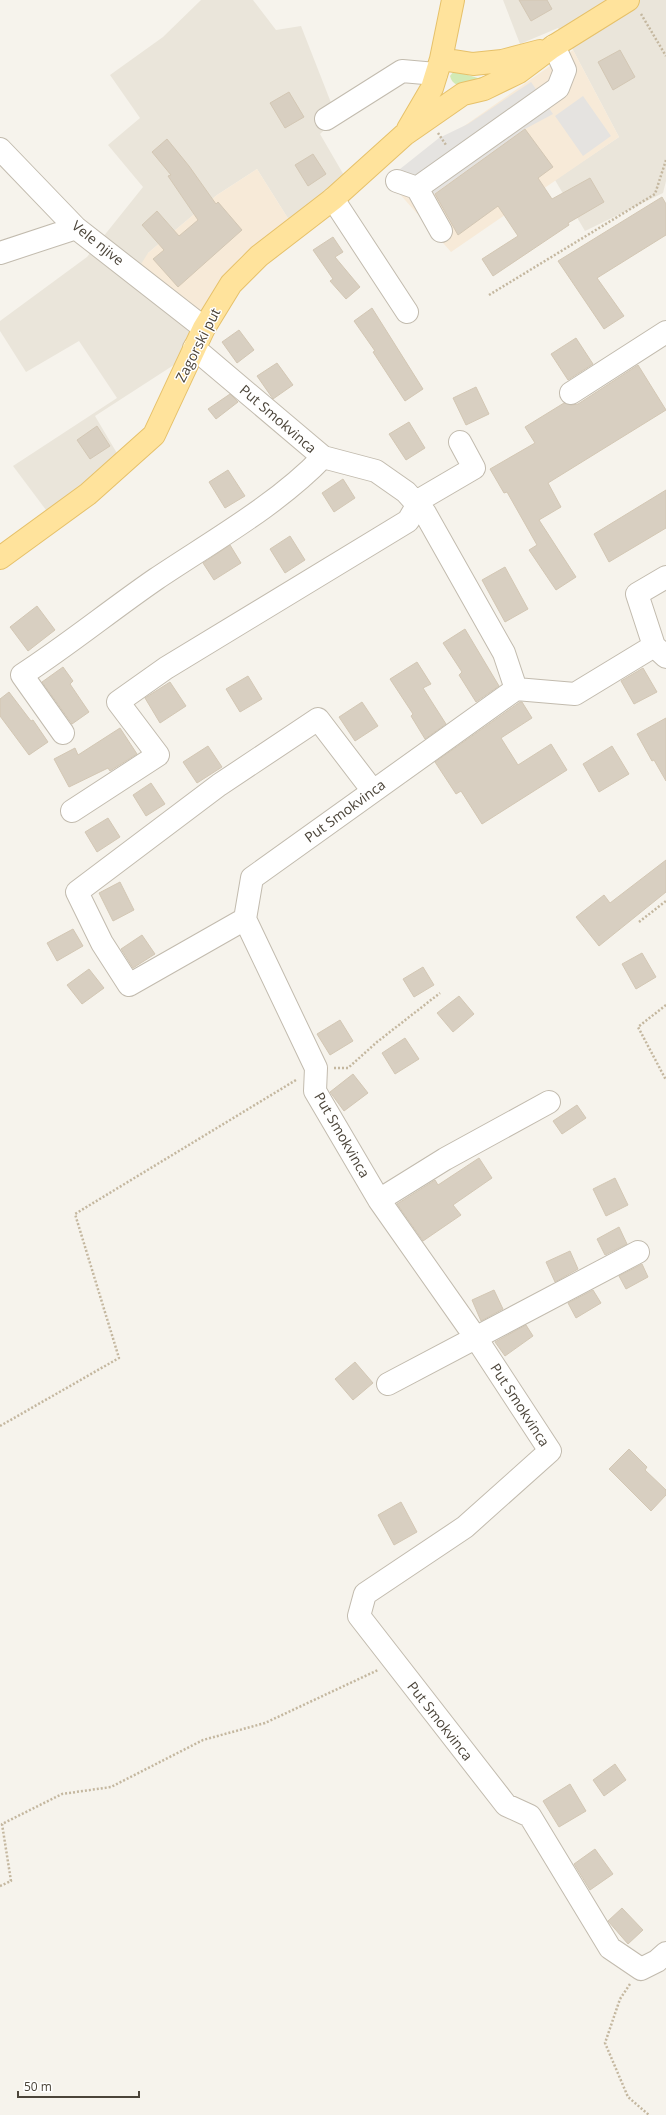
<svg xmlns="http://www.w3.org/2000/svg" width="666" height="2115" font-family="'Open Sans',sans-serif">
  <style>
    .residential { fill: #eae5da }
    .commercial { fill: #f7ead8 }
    .green { fill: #d2eab5 }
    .parking { fill: #e5e3e0 }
    .building { fill: #d8cfc1; stroke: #d3c7b4 }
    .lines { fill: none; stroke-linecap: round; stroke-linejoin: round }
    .minor-casing { stroke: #c2bbae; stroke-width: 24 }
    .major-casing { stroke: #e6c16a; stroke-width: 24 }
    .path { stroke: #c4b79f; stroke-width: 2.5; stroke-dasharray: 2 2; stroke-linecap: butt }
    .minor { stroke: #fff; stroke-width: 22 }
    .major { stroke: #ffe39c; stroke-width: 22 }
    .labels { text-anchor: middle; stroke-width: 3; stroke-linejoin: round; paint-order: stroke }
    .street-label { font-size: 14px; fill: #4b4439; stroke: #fff }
  </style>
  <rect width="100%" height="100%" fill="#f6f3ec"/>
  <path class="residential" d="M201,0h52l23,30 25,-4 36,92 -17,16 25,43 -56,43 -32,-51 -40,26 -69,58 54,63 -22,45 -85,55 26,44 -47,36 -28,14 -33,-44 104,-68 -38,-57 -53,31 -26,-41v-10l87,-64 56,-70 -35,-42 32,-27 -30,-43 53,-38z
    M503,0h163v181l-3,12 -78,38 -30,-51 64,-43 -46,-87 -15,-22 -38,16z"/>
  <path class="commercial" d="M573,50l46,87 -168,115 -53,-60 -7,-15z
    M257,169l32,51 -48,36 -19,23 -20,37 -64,-47 10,-16 69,-58z"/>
  <path class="green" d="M454,71l24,7 17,-5 -27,15c-8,-2 -16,-3 -18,-12z"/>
  <path class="parking" d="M531,82l22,32 -28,15 -95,68 -35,-24 44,-35 29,-14z
    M583,96l28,40 -28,20 -28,-40z"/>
  <path class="building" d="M519,0h28l5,9 -21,12z
    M620,50l15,27 -22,13 -15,-28z
    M289,92l15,25 -19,11 -15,-25z
    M525,129l28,38 -15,11 14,21 38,-21 14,24 -36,21 1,2 -76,51 -11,-17 36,-23 -20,-30 -40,29 -23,-41z
    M167,139l22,27 27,38 2,-2 24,28 -64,57 -25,-28 11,-9 -22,-25 15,-14 22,25 19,-16 -30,-44 3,-1 -19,-23z
    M313,154l13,20 -18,12 -13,-21z
    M662,197l4,7v31l-69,43 27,38 -20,13 -46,-68z
    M333,237l10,15 -8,5 25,30 -14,12 -16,-18 3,-2 -20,-29z
    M372,308l51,81 -18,12 -32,-49 2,-1 -21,-30z
    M239,330l15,20 -17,13 -15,-21z
    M576,338l17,26 -25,16 -17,-26z
    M277,363l16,22 -20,14 -16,-23z
    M638,365l28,45 -118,73 13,24 -22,13 37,57 -20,13 -27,-40 8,-5 -30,-53 -3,1 -14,-24 45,-26 -10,-16 39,-24 7,2 7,-1z
    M476,387l13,27 -23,11 -13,-27z
    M230,394l8,8 -22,17 -8,-10z
    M409,422l16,26 -19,12 -17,-26z
    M97,426l13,20 -20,13 -13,-19z
    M228,470l17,26 -20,12 -16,-26z
    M343,479l12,19 -21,14 -12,-19z
    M666,490v38l-57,34 -15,-28z
    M290,536l15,24 -20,13 -15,-24z
    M230,545l11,18 -27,17 -11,-17z
    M505,567l23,42 -23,13 -23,-42z
    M37,606l18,24 -27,21 -18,-24z
    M465,629l34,57 -23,16 -17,-27 3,-3 -19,-29z
    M417,662l14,22 -8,4 23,36 -21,15 -14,-23 2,-2 -23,-35z
    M63,667l10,14 -3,3 19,28 -17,12 -30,-42z
    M643,668l14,24 -23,12 -13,-23z
    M248,676l14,23 -22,13 -14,-23z
    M170,682l16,24 -26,17 -15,-25z
    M9,692l22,29 2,-1 15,22 -19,13 -29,-39v-17z
    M362,702l16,24 -23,15 -16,-24z
    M520,702h2l10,16 -31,20 17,27 33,-21 16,26 -85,54 -21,-33 -5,3 -21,-32z
    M666,718v63l-12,-21 -2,1 -15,-27z
    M120,728l17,26 -27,17 -2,-3 -39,19 -15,-28 21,-11 3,7z
    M208,746l14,21 -25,16 -14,-21z
    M612,746l17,28 -30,18 -16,-28z
    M151,783l14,21 -19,12 -13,-21z
    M108,818l12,19 -23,15 -12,-20z
    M666,860v32l-67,54 -23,-29 28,-22 6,8z
    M120,882l14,28 -21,11 -14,-28z
    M73,929l10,17 -26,15 -10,-18z
    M142,935l13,19 -22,14 -12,-19z
    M642,953l14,24 -20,12 -14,-25z
    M423,967l11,18 -20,12 -11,-18z
    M89,969l15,19 -22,16 -15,-19z
    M459,996l15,18 -21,18 -16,-19z
    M340,1020l13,21 -23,14 -13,-21z
    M405,1038l14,21 -24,15 -13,-21z
    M353,1074l15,19 -24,18 -14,-19z
    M577,1105l9,13 -24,16 -9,-13z
    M479,1158l13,20 -39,27 8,10 -38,26 -26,-37 38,-24 3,5z
    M615,1178l13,27 -22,11 -13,-27z
    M619,1227l8,17 -22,11 -8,-16z
    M570,1251l8,18 -23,13 -9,-20z
    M642,1264l6,13 -22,12 -7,-13z
    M494,1290l9,19 -22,12 -9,-21z
    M593,1290l8,13 -25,15 -8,-15z
    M526,1325l7,11 -28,20 -10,-14z
    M355,1362l18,21 -20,17 -18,-21z
    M629,1449l18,18 -2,3 21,20v5l-15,16 -42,-42z
    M401,1502l16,30 -23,13 -16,-30z
    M615,1764l11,16 -22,16 -11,-16z
    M570,1784l16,27 -27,16 -16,-26z
    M595,1849l18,25 -23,16 -16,-26z
    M622,1908l21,22 -15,14 -20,-23z"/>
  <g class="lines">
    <defs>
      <path id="minor" d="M326,119l76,-48 34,3
        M0,149l76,79 128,100
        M397,181l20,7 24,43
        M417,188l141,-100 7,-18 -11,-24
        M333,199l74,113
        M0,253l76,-25
        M194,348l129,109 53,14 30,21 19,21 79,140 12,36
        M571,393l95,-61
        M654,646l-17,-52 29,-17
        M516,689l-264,189 -7,41 71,149 -1,23 64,109 97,138 74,113 -85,76 -100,67 -6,22 147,189 24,11 80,132 31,21 16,-8 9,-8
        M516,689l59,5 79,-48 12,11
        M63,733l-41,-58c46,-30 89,-65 134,-96 55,-37 121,-74 167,-122
        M72,811l86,-56 -40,-53 48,-34 242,-147 13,-22 53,-31 -14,-26
        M245,919l-116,66 -27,-42 -25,-51 142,-107 99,-66 55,72
        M379,1200l66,-41 104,-57
        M388,1384l250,-132"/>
      <path id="major" d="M441,59l32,5 29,-3 38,-10
        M408,129l24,-41 9,-29 12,-59
        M0,558l88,-64 66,-59 50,-107 27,-44 28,-28 74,-57 71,-64 59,-41 21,-5 35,-17 32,-24 77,-48"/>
    </defs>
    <use href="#minor" class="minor-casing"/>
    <use href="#major" class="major-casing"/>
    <path class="path" d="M641,14l25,42
      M438,133l8,12
      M489,295l166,-101 11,-34
      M639,922l27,-21
      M666,1005l-28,22 28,53
      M334,1068h14l29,-26 63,-49
      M0,1426l119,-68 -44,-144 221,-134
      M0,1886l11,-5 -9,-57 60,-30 49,-7 92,-47 62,-17 113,-53
      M630,1984l-10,15 -15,44 23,54 21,18"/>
    <use href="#minor" class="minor"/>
    <use href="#major" class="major"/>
  </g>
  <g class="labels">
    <g class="street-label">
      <text transform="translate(98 243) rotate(39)" y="5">Vele njive</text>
      <text transform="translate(198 345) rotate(-63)" y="5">Zagorski put</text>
      <text transform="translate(278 419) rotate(41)" y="5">Put Smokvinca</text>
      <text transform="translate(345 811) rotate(-36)" y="5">Put Smokvinca</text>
      <text transform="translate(342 1135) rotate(60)" y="5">Put Smokvinca</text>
      <text transform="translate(520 1405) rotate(57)" y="5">Put Smokvinca</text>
      <text transform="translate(440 1721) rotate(52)" y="5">Put Smokvinca</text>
    </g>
  </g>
  <path d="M18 2091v6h121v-6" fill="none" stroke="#4b4439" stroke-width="2"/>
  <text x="24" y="2091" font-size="12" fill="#4b4439" stroke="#ffffff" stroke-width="3" paint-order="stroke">50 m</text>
</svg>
